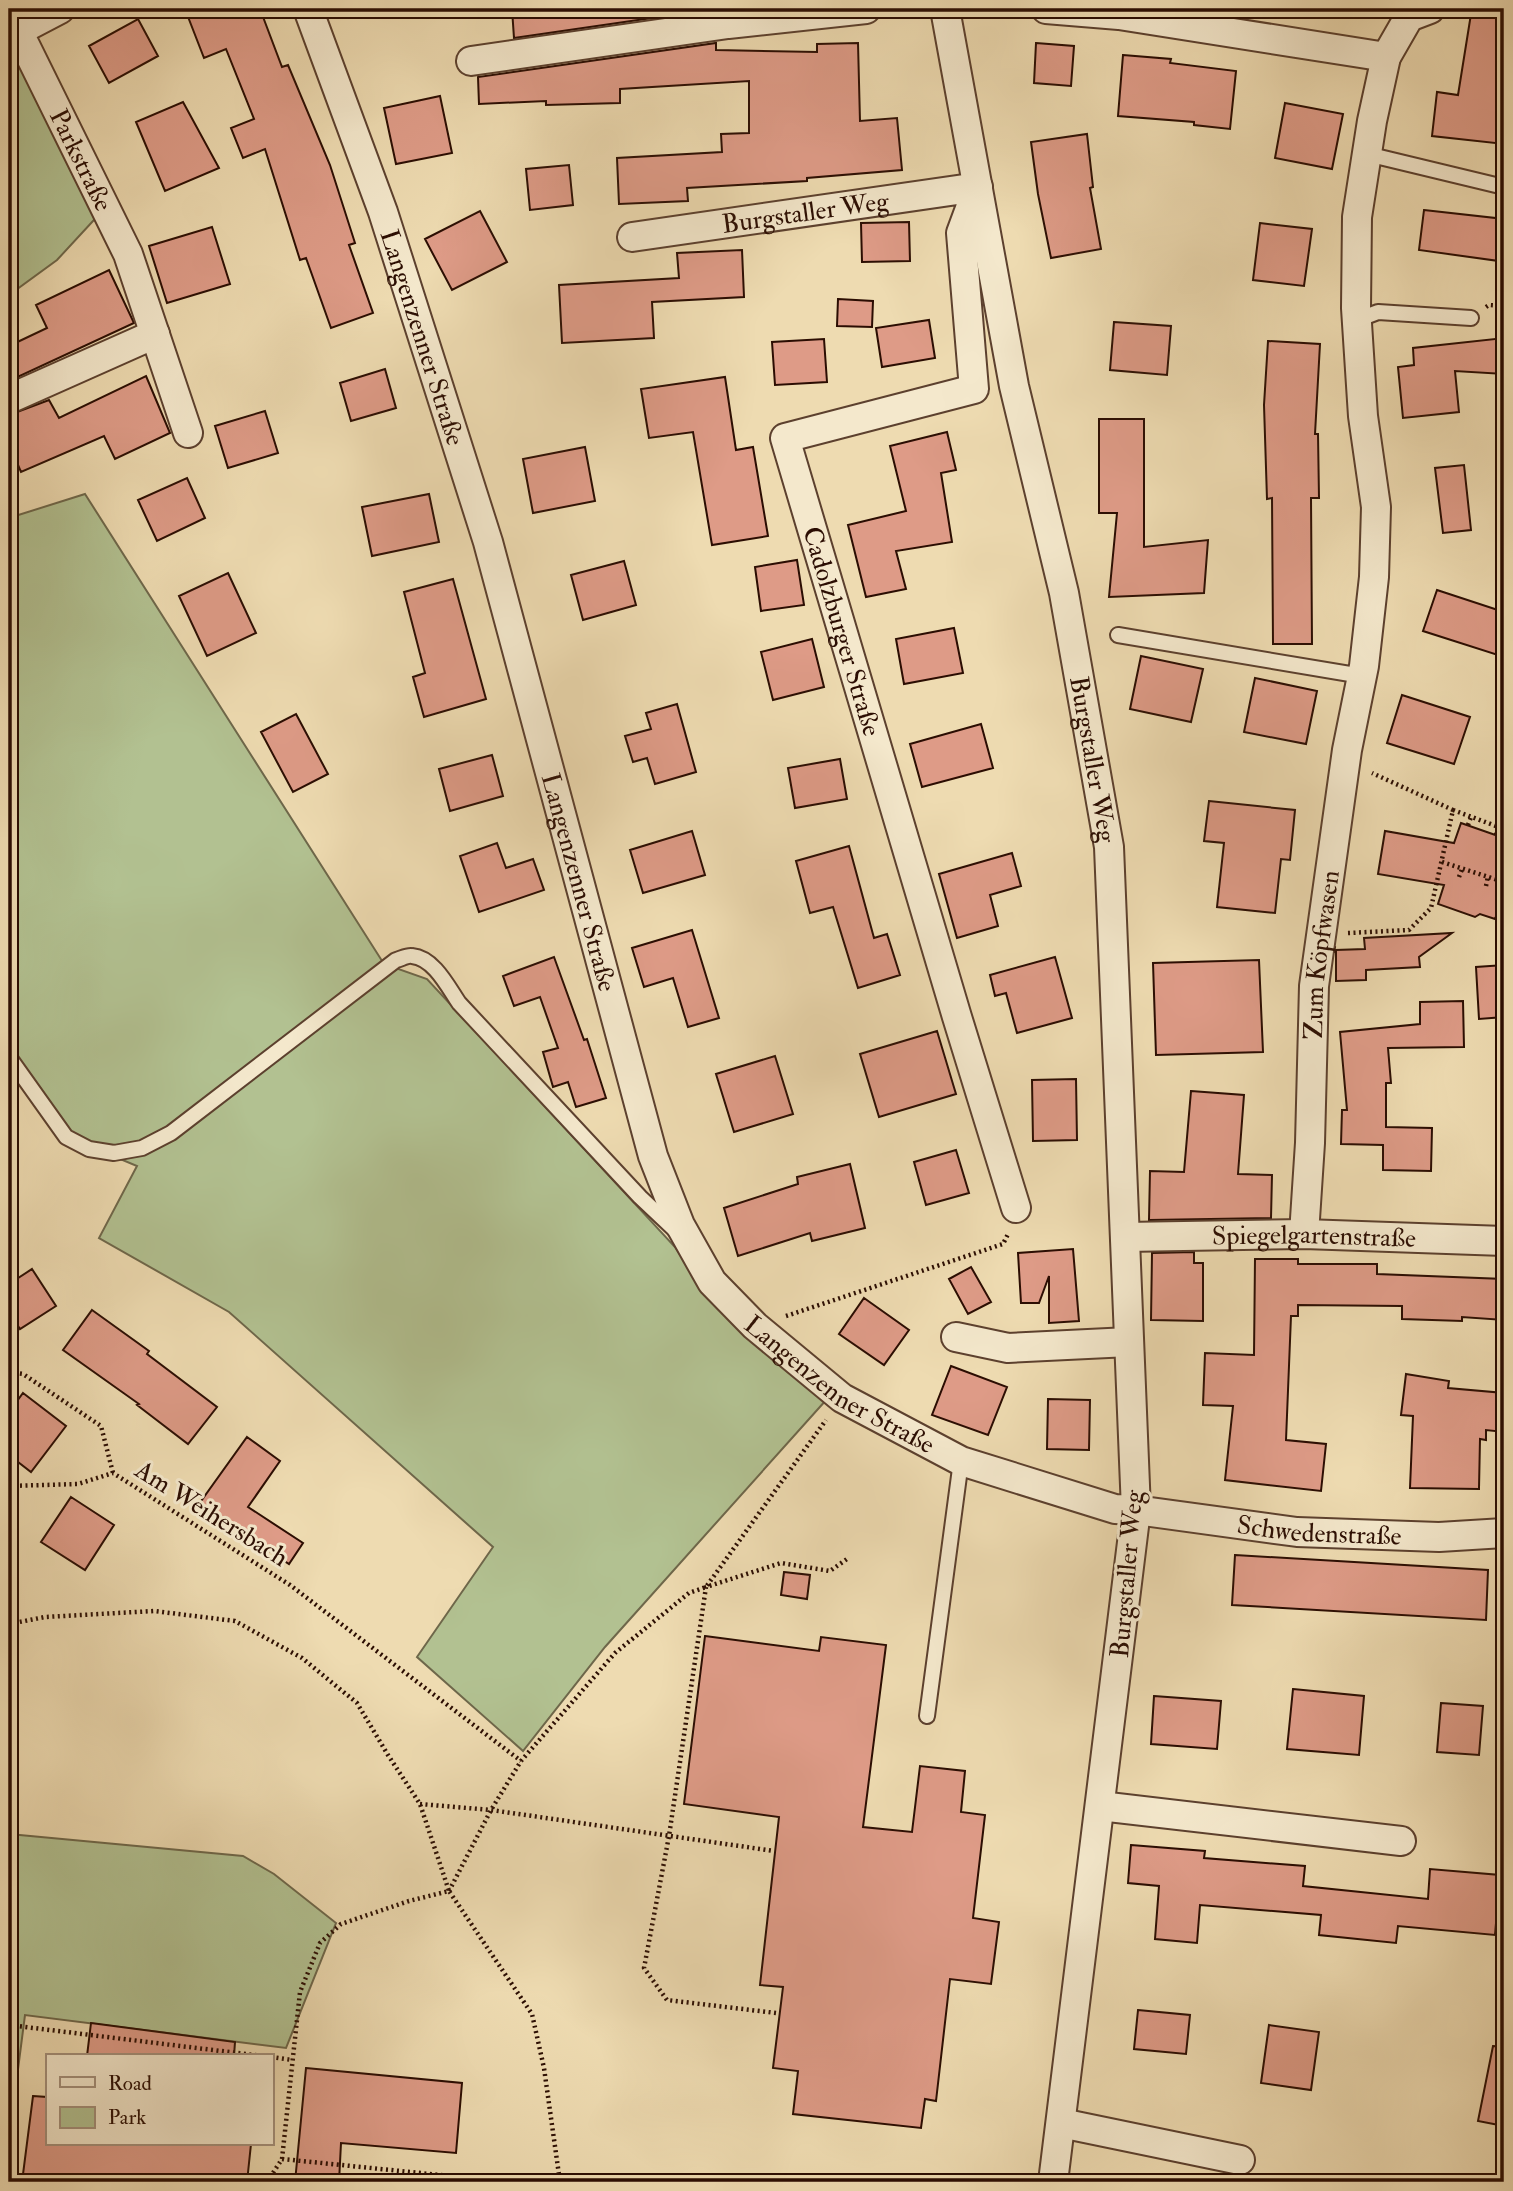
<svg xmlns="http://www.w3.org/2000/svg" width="1513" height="2191" font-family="'IM FELL Double Pica',serif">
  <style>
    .green { fill: #b2c191; stroke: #6e674a; stroke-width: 2 }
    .building { fill: #de9b87; stroke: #2b0d02; stroke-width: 2 }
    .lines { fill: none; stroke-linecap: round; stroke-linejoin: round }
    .service-casing { stroke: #5c402e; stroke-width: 18 }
    .minor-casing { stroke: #5c402e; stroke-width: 32 }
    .path { stroke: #2b0d02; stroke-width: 4.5; stroke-dasharray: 2 3.5; stroke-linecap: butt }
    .service { stroke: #f4e8cc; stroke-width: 14 }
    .minor { stroke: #f4e8cc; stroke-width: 28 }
    .labels { text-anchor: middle; stroke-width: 6; stroke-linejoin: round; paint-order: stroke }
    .street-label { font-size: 26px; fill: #2b0d02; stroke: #f4e8cc }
  </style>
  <rect width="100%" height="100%" fill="#eedbb1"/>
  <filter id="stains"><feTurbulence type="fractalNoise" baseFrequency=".00286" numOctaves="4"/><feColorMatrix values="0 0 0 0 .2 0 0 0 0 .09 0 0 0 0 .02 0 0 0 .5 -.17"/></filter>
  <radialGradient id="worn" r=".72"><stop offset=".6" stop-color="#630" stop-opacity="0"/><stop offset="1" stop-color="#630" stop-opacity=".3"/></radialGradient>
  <path class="green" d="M9,9h51l-42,21 87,178 -48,52 -48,35z
    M85,494l299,470 43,15 248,268 30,45 122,107 -222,248 -82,104 -106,-94 76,-110 -264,-235 -130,-74 38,-72 -60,-25 -68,-93v-537l3,6z
    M9,1834l234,22 31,18 62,49 -50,125 -261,-33 -16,124z"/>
  <path class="building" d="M185,9h75l22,58 6,-2 42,100 25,78 -6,2 24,68 -42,15 -25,-70 -6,2 -35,-111 -22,9 -12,-30 23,-9 -28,-70 -22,9z
    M512,9h202l-200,29z
    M1471,14l33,5v125l-72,-8 5,-44 21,3z
    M138,19l20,37 -49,27 -20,-37z
    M716,43v7l101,2v-8l41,-1 2,78 37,-3 5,52 -95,8v3l-120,7 1,13 -69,3 -2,-46 105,-6 -1,-18 28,-1v-52l-129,8v14l-74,2v-4l-67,3 -1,-27z
    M1036,43l38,3 -3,40 -37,-3z
    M1123,55l48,4 -1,4 66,8 -6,58 -36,-4v-3l-76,-6z
    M440,96l12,57 -56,11 -12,-56z
    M183,102l36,66 -54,23 -29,-69z
    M1285,103l58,11 -11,55 -57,-11z
    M1087,134l6,53 -3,1 11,61 -50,9 -13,-64 -7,-52z
    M569,165l4,40 -43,5 -4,-41z
    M1424,210l80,9 -5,42 -80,-11z
    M480,211l27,51 -55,28 -27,-51z
    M909,222l1,39 -48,1 -1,-39z
    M1260,223l52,6 -8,57 -51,-6z
    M212,227l18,57 -63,19 -18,-57z
    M742,250l2,47 -92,5 2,36 -92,5 -3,-58 120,-7 -2,-25z
    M109,270l25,53 -125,58v-35l38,-18 -11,-23z
    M838,299l35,2 -1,26 -35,-1z
    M929,320l6,38 -53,9 -6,-39z
    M1114,322l57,4 -4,49 -57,-5z
    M1504,338v36l-49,-3 4,41 -56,6 -5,-51 16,-2 -1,-17z
    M824,339l3,43 -52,3 -3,-43z
    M1268,341l52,3 -5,90h3l1,64h-8l1,146h-39l-1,-146 -5,1 -3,-94z
    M385,369l11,39 -45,13 -11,-38z
    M146,376l24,57 -55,26 -11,-23 -83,36 -12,-28v-29l40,-15 10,18z
    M725,377l11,73 17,-3 15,89 -56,9 -19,-113 -44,6 -8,-49z
    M265,411l13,42 -50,15 -13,-42z
    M1099,419h45v128l64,-7 -4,53 -95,4 8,-84h-18z
    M947,432l9,38 -15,3 11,69 -56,9 10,38 -40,8 -18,-72 58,-14 -16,-65z
    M585,447l10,54 -62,12 -10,-54z
    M1464,465l7,65 -28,3 -8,-65z
    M187,478l18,40 -48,23 -19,-41z
    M429,494l10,48 -67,14 -10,-49z
    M797,560l7,45 -43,6 -6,-44z
    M624,561l12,44 -53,15 -12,-45z
    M228,573l28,60 -49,23 -28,-60z
    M453,579l33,120 -62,18 -11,-40 12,-4 -21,-81z
    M1437,590l67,22v45l-81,-26z
    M954,628l9,45 -59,11 -8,-45z
    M812,639l12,48 -51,13 -12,-48z
    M1141,656l62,13 -12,53 -61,-13z
    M1255,678l62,13 -11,53 -62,-12z
    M1402,695l68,22 -16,47 -67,-21z
    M677,704l19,68 -41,12 -8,-26 -14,4 -8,-26 26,-7 -5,-16z
    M296,714l32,60 -35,18 -32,-60z
    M981,724l12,44 -71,19 -12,-43z
    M492,755l11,41 -53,15 -11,-42z
    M840,759l7,40 -52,9 -7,-40z
    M1209,801l86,9 -5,50 -9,-1 -6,54 -58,-6 7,-64 -20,-2z
    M1461,823l43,15v76l-6,-2 -3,7 -15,-5 -5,3 -37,-13 6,-19 -66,-11 7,-43 69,12z
    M692,831l13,44 -62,18 -13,-43z
    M497,843l9,25 27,-9 11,31 -65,22 -19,-56z
    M849,846l25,92 13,-4 13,41 -42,13 -25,-81 -23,6 -14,-52z
    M1012,853l9,33 -31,9 8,31 -41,12 -18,-64z
    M692,930l27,88 -31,9 -15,-49 -29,9 -12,-39z
    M1452,933l-33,24 1,10 -54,3v10l-30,1v-31l29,-1 -1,-11z
    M554,957l30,83 3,-1 19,59 -30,9 -8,-25 -15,5 -10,-35 15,-4 -18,-51 -26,9 -11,-30z
    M1055,957l17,61 -55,15 -11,-40 -11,3 -5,-21z
    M1259,960l4,92 -107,3 -3,-92z
    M1504,965v52l-25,2 -3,-52z
    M1463,1001l1,46 -76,1 3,35h-5v44l46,1 -1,43 -48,-1v-25l-42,-1 1,-34h5l-7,-78 80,-8v-22z
    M937,1031l19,63 -77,23 -19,-63z
    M775,1056l18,58 -59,18 -18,-58z
    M1076,1079l1,61 -44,1 -1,-61z
    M1191,1091l53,4 -6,79 34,1 -1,43 -122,2 1,-49 34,1z
    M956,1150l13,43 -43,12 -12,-43z
    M850,1164l15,64 -53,13 -2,-8 -72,23 -14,-48 74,-24 -1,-7z
    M1073,1249l6,72 -30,2v-47l-10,27h-18l-3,-50z
    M1194,1252v11h9v58l-52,-1 1,-67z
    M1255,1259h43v5h79v10l127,5v41l-42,-3v4l-60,-2v-13l-104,-1v11h-7l-5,124 40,4 -5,47 -96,-11 8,-74 -30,-1 2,-52 49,2z
    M971,1267l20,35 -23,12 -19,-35z
    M32,1269l24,37 -36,23 -11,-17v-28z
    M864,1298l45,32 -25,35 -45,-31z
    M92,1310l57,41 -2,3 70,53 -29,37 -51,-39 2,-1 -76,-54z
    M951,1366l56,21 -19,48 -56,-20z
    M1406,1374l43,7 -1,7 56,5v39l-18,-2v10l-6,-1 -1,50 -69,-1 3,-72 -12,-1z
    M23,1393l43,33 -35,46 -22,-17v-43z
    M1048,1399l42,1 -1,50 -42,-1z
    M247,1437l33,24 -32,46 55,36 -14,21 -90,-60z
    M71,1497l43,28 -29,45 -44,-28z
    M1235,1555l253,15 -2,50 -254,-15z
    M784,1572l26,3 -3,24 -26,-4z
    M705,1636l114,15 2,-14 65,8 -23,182 49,5 8,-66 45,5 -4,41 24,3 -12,103 26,4 -8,62 -41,-5 -14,122 -11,-2 -4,29 -128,-14 5,-43 -25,-3 10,-81 -23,-2 19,-168 -95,-13z
    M1293,1689l71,7 -5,59 -72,-6z
    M1154,1696l67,5 -4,48 -66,-5z
    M1441,1703l42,3 -4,49 -42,-3z
    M1131,1845l74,6 -1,7 101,8 -2,20 125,13 2,-30 70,6 -5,60 -97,-9 -2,17 -77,-8 2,-20 -121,-10 -3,38 -42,-4 4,-53 -31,-3z
    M1138,2010l52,5 -4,39 -52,-5z
    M91,2023l144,19 -1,14h-147z
    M1269,2025l50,7 -8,58 -50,-7z
    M1493,2046l11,1v79l-26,-5z
    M306,2068l156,15 -6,70 -115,-10 -2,39h-44z
    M33,2096l14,1v47h204l-4,38h-225z"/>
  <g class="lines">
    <defs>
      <path id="service" d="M1367,154l137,33
        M1357,320l21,-8 93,6
        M1118,635l244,41
        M9,1057l57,80 23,12 25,4 28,-5 29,-15 225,-173c5,-1 11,-5 16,-4 22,2 36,31 47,47l181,194 36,34
        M927,1716l34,-255"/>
      <g id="minor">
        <path id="s1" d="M60,9l-42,22 110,223 60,179"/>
        <path id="s2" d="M308,9l75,203 105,330 165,614 27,69 32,57 43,44 87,72 119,63 154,48 21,1 161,22 142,5 65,-4"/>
        <path id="s3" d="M945,9l69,377 50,207 45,254 27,663 -83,672"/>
        <path d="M1046,9l73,6 267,42"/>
        <path d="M471,61l257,-37 138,-15"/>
        <path id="s4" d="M632,237l346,-50 -17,46 13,156 -189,49 172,579 59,191"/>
        <path d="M9,399l146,-65"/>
        <path id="s5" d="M1304,1234l6,-91 4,-157 33,-236 17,-84 10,-89 2,-70 -13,-91 -7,-108 1,-91 15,-96 14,-64 23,-40 21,-8"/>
        <path id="s6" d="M1125,1237l179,-3 200,7"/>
        <path d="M956,1337l52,11 121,-6"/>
        <path d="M1100,1806l301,35"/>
        <path d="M1061,2123l179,37"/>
      </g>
    </defs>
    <use href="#service" class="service-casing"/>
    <use href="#minor" class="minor-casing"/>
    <path class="path" d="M1486,307l3,-2 15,1
      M1453,810l51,19
      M1468,825l3,-8
      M1496,835l2,-9
      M1442,862l62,20
      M1459,877l3,-8
      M1486,886l2,-10
      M1348,933l61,-3 22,-22 22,-98 -81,-37
      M786,1316l217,-72 5,-10
      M9,1372l14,2 78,52 12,47
      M9,1486l69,-2 35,-11 177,112 231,176
      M9,1624l36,-7 109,-6 81,10 67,37 55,45 31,52 32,49 29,87
      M420,1804l71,6 283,41
      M449,1891l42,-81 30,-49 94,-108 74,-60 17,-6 120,-167
      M776,2013l-109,-13 -23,-32 25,-132 37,-249 75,-24 49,8 17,-12
      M9,2025l253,31
      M271,2057l21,3
      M282,2159l227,23
      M267,2182l15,-23 18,-167 20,-49 21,-19 68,-23 40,-10 83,123 12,54 16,114
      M513,2182l47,-1"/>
    <use href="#service" class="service"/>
    <use href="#minor" class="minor"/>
  </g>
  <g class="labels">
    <g class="street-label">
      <text dy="9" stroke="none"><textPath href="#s1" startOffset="191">Parkstraße</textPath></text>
      <text dy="9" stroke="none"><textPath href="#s4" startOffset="175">Burgstaller Weg</textPath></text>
      <text dy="9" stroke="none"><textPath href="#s2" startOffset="348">Langenzenner Straße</textPath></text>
      <text dy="9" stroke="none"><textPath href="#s4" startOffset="952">Cadolzburger Straße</textPath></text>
      <text dy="9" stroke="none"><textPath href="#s3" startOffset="765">Burgstaller Weg</textPath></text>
      <text dy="9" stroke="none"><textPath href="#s2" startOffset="915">Langenzenner Straße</textPath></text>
      <text dy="9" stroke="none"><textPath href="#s5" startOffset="280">Zum Köpfwasen</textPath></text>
      <text dy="9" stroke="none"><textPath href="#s6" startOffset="189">Spiegelgartenstraße</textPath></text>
      <text dy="9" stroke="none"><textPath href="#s2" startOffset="1503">Langenzenner Straße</textPath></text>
      <text transform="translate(212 1513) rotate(32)" y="9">Am Weihersbach</text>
      <text dy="9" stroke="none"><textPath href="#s2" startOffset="2014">Schwedenstraße</textPath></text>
      <text transform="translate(1126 1574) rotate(-85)" y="9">Burgstaller Weg</text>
    </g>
  </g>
  <rect width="1513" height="2191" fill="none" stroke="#eedbb1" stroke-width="35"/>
  <rect x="10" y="10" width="1492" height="2170" fill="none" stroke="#2b0d02" stroke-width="3.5"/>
  <rect x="18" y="18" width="1478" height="2156" fill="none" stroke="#2b0d02" stroke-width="2"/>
  <rect x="46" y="2054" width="228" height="91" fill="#f4e8cc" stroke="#a4907b" stroke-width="2"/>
  <rect x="60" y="2077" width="35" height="10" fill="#f4e8cc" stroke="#a4907b" stroke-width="2"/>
  <text x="108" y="2090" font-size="21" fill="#2b0d02">Road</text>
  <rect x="60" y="2107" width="35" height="21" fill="#b2c191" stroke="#a4907b" stroke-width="2"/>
  <text x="108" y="2124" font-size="21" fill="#2b0d02">Park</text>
  <rect width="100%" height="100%" filter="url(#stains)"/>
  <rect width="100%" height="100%" fill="url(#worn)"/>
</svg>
